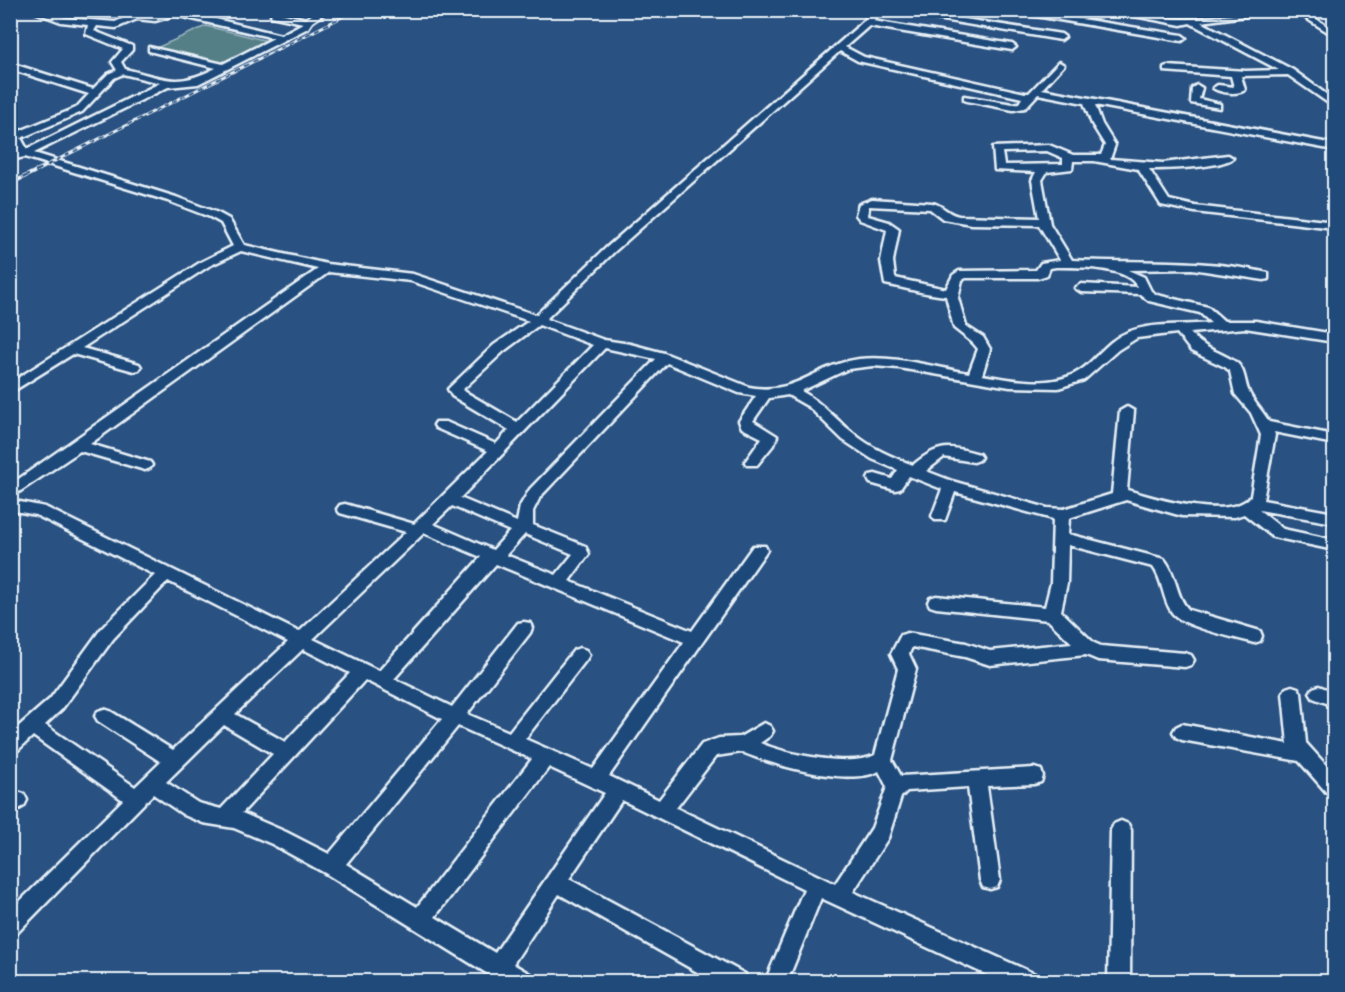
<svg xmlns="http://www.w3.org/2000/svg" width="1345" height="992" font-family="'Balsamiq Sans',sans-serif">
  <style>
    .green { fill: #547f87; stroke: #9eb8c0; stroke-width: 1.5 }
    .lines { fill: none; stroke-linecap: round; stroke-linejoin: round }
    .minor-casing { stroke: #e8f1f8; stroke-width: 5 }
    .minor { fill: #1f4a7a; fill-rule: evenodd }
    .rail-far1-casing { stroke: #e8f1f8; stroke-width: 3 }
    .rail-casing { stroke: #e8f1f8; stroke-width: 4 }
    .rail-far1 { stroke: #1f4a7a; stroke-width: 1.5; stroke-dasharray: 5; stroke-linecap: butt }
    .rail { stroke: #1f4a7a; stroke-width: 2; stroke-dasharray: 7; stroke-linecap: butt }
  </style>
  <rect width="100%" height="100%" fill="#295181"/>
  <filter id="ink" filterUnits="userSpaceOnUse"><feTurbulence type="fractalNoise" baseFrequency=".0167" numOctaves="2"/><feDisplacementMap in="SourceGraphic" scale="12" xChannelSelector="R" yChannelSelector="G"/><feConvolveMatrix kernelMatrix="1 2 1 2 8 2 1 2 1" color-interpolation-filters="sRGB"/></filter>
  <g filter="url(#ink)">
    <path class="green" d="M206,26l62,15 -49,23 -63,-16z"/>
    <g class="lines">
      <defs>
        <path id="minor" d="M29,10h14l22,8 50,4 21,-9 19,2 24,-5 102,25 22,-12 -32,-7 2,-6h10l-3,3 26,6 12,-9h11l-17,12 -4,6 -110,56 -30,3 -134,66 142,44 42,16 11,6 15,26 83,19 86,10 123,41 70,-67 258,-227 8,-11h9l-8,11 139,23 4,3 -4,3 -143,-24 -24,21 19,10 161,36h4l30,-31 5,3 -22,24 292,55v6l-239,-45 7,19 13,21 -5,14 53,4 65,-8 5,3c-13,10 -66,11 -84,11l20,31 26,6 139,16v6l-139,-16 -34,-7 -23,-36 -44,-8h-21l-1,8 -25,3 -5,8 8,44 22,36c65,3 133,-2 196,13v6l-4,1 -72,-11 -64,1 16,7 7,14 6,4 51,12 16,14h32l78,13v8l-89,-14 -55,5c14,16 26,17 44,28 11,7 10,18 14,29 4,11 15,21 21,32l65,13v9l-60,-12 1,3 -12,65 71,13v10l-75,-13 24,19 51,11v10l-61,-13 -29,-23 -9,3 -53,-1 -56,-16 -57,18 -1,16 96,25c13,15 11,37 25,51l71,21 2,5 -2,5 -6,2c-19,-6 -74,-16 -83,-32 -9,-14 -8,-31 -18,-44l-85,-22 -1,38 -6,28 33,32 7,3 84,7 6,2 3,5 -3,5 -6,2 -87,-7 -12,-5 -96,10 -25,-8 -53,-10 -3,7 7,15 -24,91 9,16 133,-8 7,2 2,6 -2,6 -7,2 -47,2 13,94 -3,7 -7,2 -7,-2 -3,-7 -12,-93 -61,4 -6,6 -13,41 -35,54 182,82 3,8h-36l-181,-84 -34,84h-22l39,-93 -182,-89 -53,79 176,95 3,8h-33l-156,-88 -46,70 17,10 3,8h-32l-176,-109 -53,-29 -38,-16 -31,-5 -19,-8 -31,-21 -136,139 -7,3v-25l113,-111 -90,-64 -16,15 -7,3v-20l40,-35 51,-70 54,-54 -119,-60 -26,-5v-10l35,7 254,125 107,-100 -66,-19 -3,-4 3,-4 5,-1 69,20 74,-73 -52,-23 -2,-3 2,-3h10l50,22 13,-14 -57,-34 -4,-7 46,-44 35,-24 -118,-40 -82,-9 -239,172 60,18 2,3 -2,3 -5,2 -65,-19 -70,47v-13l308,-216 -77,-18 -32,15 -127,82 57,16 2,3 -2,3 -5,1 -61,-17 -63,39v-10l191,-121 32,-16 -12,-23 -11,-6 -42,-16 -143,-44 -15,3v-6l9,-2 -9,-13v-7l5,1 61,-25 13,-14 -79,-25v-6l83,26 15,-15 9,-4 -5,-8 11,-13 -37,-15 2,-9 -27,-3zM175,15l99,23 -51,26 -74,-17v4l67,17c-39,20 -50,11 -91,1l-4,-7 11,-12v-4l-38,-15 3,-5 19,2 21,-9 18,2zM840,51l18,10 164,37 -3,5 -6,1 -49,-8v4l3,1 46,9 12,-2 13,-14 46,9 8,21 13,21 -4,10h-28l-24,-10 -56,2 2,23 41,2 -4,8 7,38 -80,-2c-12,-2 -16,-11 -27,-13l-60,-4 -13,5 -3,11 4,5 27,10 -6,31 4,23c20,4 40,10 61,12l8,32 19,15 5,6 -9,24c-36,-6 -74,-18 -110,-14 -45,6 -62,37 -110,28l-85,-34 -34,-9 -26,-4 -58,-21 68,-67zM123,74l37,9 -133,66 -6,-11 61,-26 32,-34zM1047,151l16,7v6l-59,1 -2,-13zM869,206l61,3 13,10 28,5 68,1 21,35 -19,3 -5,7 -77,1 -6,4 -7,14 -51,-11 -2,-17 6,-32 -10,-7 -21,-6zM1056,267c20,0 73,-1 81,20l-56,-3 -6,4 6,4 59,2 9,7 51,12 11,10c-27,3 -58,-1 -83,9 -18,7 -29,23 -43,35 -28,23 -71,13 -103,8l8,-26 -7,-12 -17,-11 -8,-28 4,-18 4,-2h72l9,-3 3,-7zM539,325l54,20 -76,77 -55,-32 42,-39zM1177,333l14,18 34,16 5,4 5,23 16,19 10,22 -10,61c-21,26 -96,2 -124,-6l7,-79 -7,-4 -7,4 -8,83 -48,15 -17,-1 -95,-27 -26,-10 18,-14 30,5 5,-2 2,-3 -2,-3c-30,-9 -41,-10 -66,11 -21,-8 -43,-17 -61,-33 -18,-14 -31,-30 -51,-41l47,-22 25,-3 26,2 111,19 48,1 26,-8 34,-30 19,-12zM605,348l51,11 -126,130 -10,17 -3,16 -57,-24zM667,363l72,30 17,3 -17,25 3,7 20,10 -17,24 2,3h10l17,-21 3,-8 -24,-15 16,-23 19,-3 21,12 34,33 29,19 26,11 -6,9 -17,-5 -5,1 -2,4 2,4 25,7 5,-1 9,-13 33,13 -10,27 3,4h10l10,-28 98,27 -2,64 -6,24 -109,-11 -6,2 -2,4 2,4 6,2 112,12 24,23 -82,8 -24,-8 -59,-10 -6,2 -10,19 7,15 -23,86c-25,13 -89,-1 -115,-12l10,-7 3,-5 -3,-5 -6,-3 -24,14 -21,1 -17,6 -43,56 -50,-24 158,-226 -2,-4h-12l-61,85 -123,-50 20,-27 -4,-8 -52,-21v-14l7,-14zM452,506l58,25 -17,19 -60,-26zM424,533l57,24 -102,114 -66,-32zM525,534l48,20 -17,21 -50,-20zM496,564l188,78 -91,127 -68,-30 61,-79 3,-5 -3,-5 -6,-2 -6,2 -65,82 -42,-18 63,-81 2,-5 -2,-5 -6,-1 -6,1 -66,84 -58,-28zM168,581l120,61 -115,108 -63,-39 -6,-2 -6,2 -3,5 3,5 63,41 -26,25 -90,-62 17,-16 51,-70zM303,649l47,24 -65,69 -50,-28zM365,680l77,39 -113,135 -43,-22 -44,-19zM224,725l49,29 -52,55 -23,-6 -32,-21zM458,726l74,33 -115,148 -71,-43zM742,752c31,13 107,35 137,19l8,16 -15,41 -37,56 -159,-76 40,-52zM549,767l56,26 -110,160 -60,-36z
          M884,10h23l154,24 4,3 -4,3z
          M1001,10h23l158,25 4,3 -4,3z
          M1103,10c27,0 53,9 79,9 36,0 71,-9 107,-9l-88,12 92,48 41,30v7l-46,-32 -47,1 4,14c-7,5 -25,3 -32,-2l5,-3 16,2 -3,-11 -67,-5v-4l3,-1 79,5 33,-1 -89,-47 -9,2z
          M1293,10h10l31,21v5z
          M1197,85l5,3 -3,11 21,5v4l-29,-5 1,-15z
          M1292,686l6,2 3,5 5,50 28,31v21l-7,-2 -28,-32 -117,-21 -6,-3 -3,-5 3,-5 6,-3 106,20 -5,-51 3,-5z
          M1319,686l15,6v14l-21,-8 -3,-5 3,-5z
          M17,792l7,2 3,6 -3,6 -14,8v-20z
          M1121,821l7,3 3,6 -1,152h-22l3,-152 3,-6z"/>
      </defs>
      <use href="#minor" class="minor-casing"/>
      <use href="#minor" class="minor"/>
      <defs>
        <path id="rail-far1" d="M47,165l309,-155"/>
        <path id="rail" d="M10,184l40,-20"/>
      </defs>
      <use href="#rail-far1" class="rail-far1-casing"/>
      <use href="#rail" class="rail-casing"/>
      <use href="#rail-far1" class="rail-far1"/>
      <use href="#rail" class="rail"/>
    </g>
  </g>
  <rect width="1345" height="992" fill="none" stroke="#1f4a7a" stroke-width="36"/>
  <rect x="18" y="18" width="1309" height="956" fill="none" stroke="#e8f1f8" stroke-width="2" filter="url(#ink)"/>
</svg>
